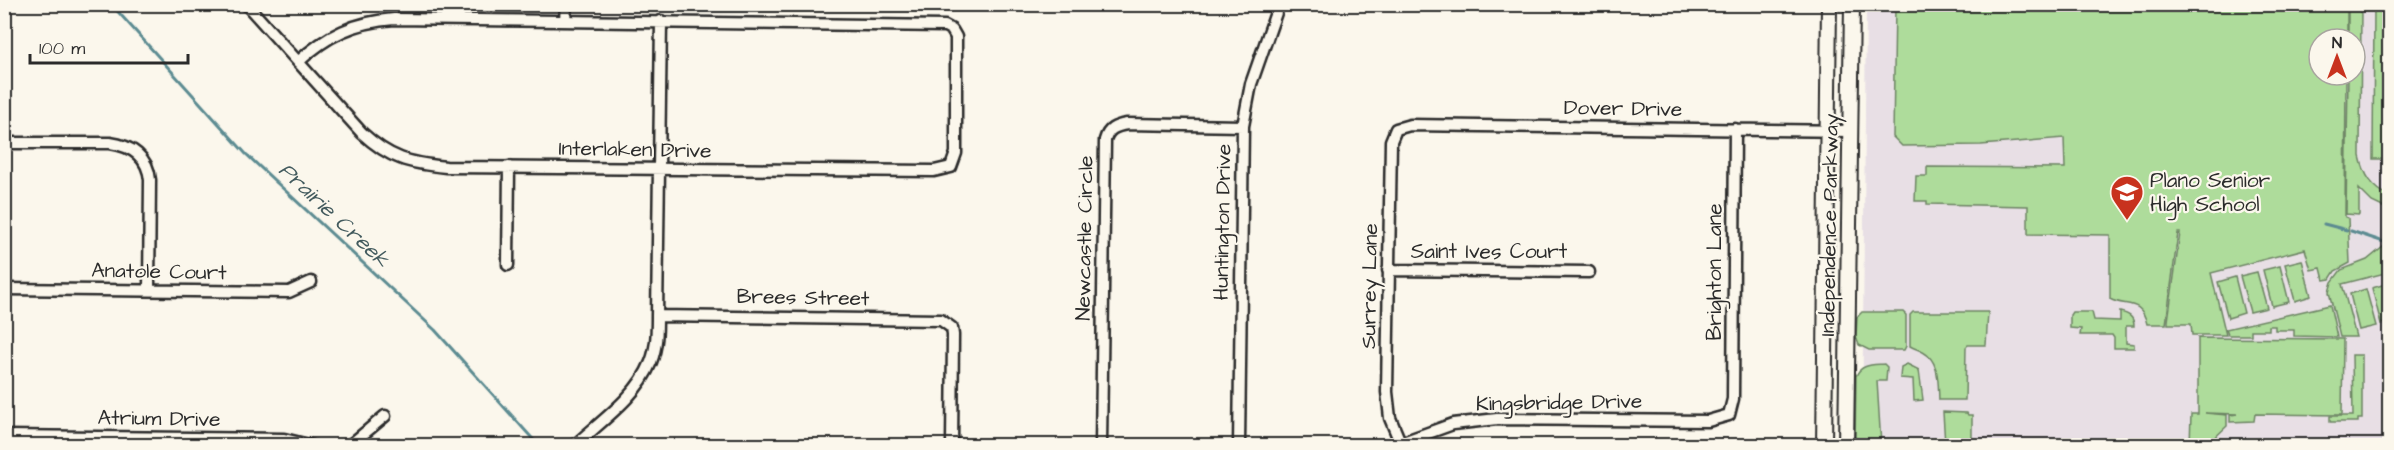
<svg xmlns="http://www.w3.org/2000/svg" width="2394" height="450" font-family="'Architects Daughter',sans-serif">
  <style>
    .built { fill: #e8dfe5; fill-rule: evenodd }
    .green { fill: #aedc9b; stroke: #6c8463; stroke-width: 1.5 }
    .lines { fill: none; stroke-linecap: round; stroke-linejoin: round }
    .stream { stroke: #5b8b91; stroke-width: 3 }
    .street-casing { stroke: #2b2b2b; stroke-width: 15 }
    .secondary-casing { stroke: #2b2b2b; stroke-width: 18 }
    .street { stroke: #fbf7ec; stroke-width: 10 }
    .secondary { stroke: #fbf7ec; stroke-width: 14 }
    .labels { text-anchor: middle; stroke-width: 4.5; stroke-linejoin: round; paint-order: stroke }
    .street-label { font-size: 21px; fill: #2b2b2b; stroke: #fbf7ec }
    .poi-label { font-size: 21px; fill: #2b2b2b; stroke: #fbf7ec; text-anchor: start }
    .water-label { font-size: 22px; font-style: italic; fill: #435b5e; stroke: #fbf7ec }
  </style>
  <rect width="100%" height="100%" fill="#fbf7ec"/>
  <filter id="ink" filterUnits="userSpaceOnUse"><feTurbulence type="fractalNoise" baseFrequency=".0167" numOctaves="2"/><feDisplacementMap in="SourceGraphic" scale="12" xChannelSelector="R" yChannelSelector="G"/><feConvolveMatrix kernelMatrix="1 2 1 2 8 2 1 2 1" color-interpolation-filters="sRGB"/></filter>
  <g filter="url(#ink)">
    <path class="built" d="M1866,5h523v440l-527,1zM2319,39h36v36h-36z"/>
    <path class="green" d="M1895,5h452v34h-28v36h27l-1,142 3,1 2,45 -15,8 -5,8 -6,1 -3,-12 -10,2 -6,-21 -94,24 15,62h-34l-1,-11h-23v-3l12,-88h-2l-12,91h-19c-6,-27 -22,-16 -37,-25v-64l-82,-1v-28l-101,-2v-3h-12l1,-25h11v-9l138,1 -1,-30 -83,7 -79,1 -9,-9z
      M2348,5h13l-1,151c4,19 12,32 30,40l-1,14 -17,-8 -13,-13v26l-13,-1 2,-139h7v-36h-7z
      M2374,5h15v154h-16z
      M2389,242v30l-47,12 14,53h-16l-11,-45 3,-10 9,-12 26,-10z
      M2302,260l9,36 -16,5 -10,-37z
      M2280,266l9,36 -17,4 -9,-36z
      M2257,272l10,36 -17,4 -10,-36z
      M2235,277l9,36 -16,5 -10,-36z
      M2389,283v39l-8,2 -9,-36z
      M2366,289l10,37 -17,4 -9,-36z
      M2330,305l7,32 -43,-1v-6h-19v-4h-6v4h-18v5h-23l-2,-6z
      M1862,312h41l3,3v31l-2,4h-35l-10,-5 -3,-8 1,-20z
      M1913,312h75l-2,33h-18l-2,2 -1,53h-26c-1,-16 1,-39 -16,-48 -5,-3 -8,-3 -13,-6v-31z
      M2072,312h20l2,8 26,1v-9c9,2 14,5 14,14h-8v17l8,1v4h-20v-10l-2,-3h-32l1,-6 -11,-1v-13z
      M2198,338l145,1 -1,76 -87,-1 -1,7 -24,1v-7l8,-1 -33,-1 22,2v11l-20,19h-17l1,-31h7z
      M2352,355h10v64h-4v3h-28v-6h23z
      M1884,364l3,3 -1,14h-9l4,64h-26l1,-69c5,-12 16,-11 28,-12z
      M1907,364l12,6 4,30 -9,1 -1,-22 -13,-1 1,-11z
      M1943,412l24,1 1,2h4v30h-27z"/>
    <g class="lines">
      <path class="stream" d="M111,4l135,150 189,176 104,116
        M2324,224l23,6
        M2351,231l33,11
        M2389,244h1"/>
      <defs>
        <path id="street" d="M246,4l116,129c28,26 47,30 84,34l488,4 17,-4 5,-14v-116l-4,-7 -7,-4 -551,-7c-39,3 -67,16 -96,43
          M565,21l1,-17
          M4,143h106c22,3 38,14 40,37l-1,110
          M508,265l1,-98
          M1388,270l201,2
          M4,289l285,3 22,-10
          M657,316l284,4 11,8 1,7 -1,111
          M4,436l280,3 29,7
          M1400,442l-10,-24 -3,-26 4,-251 5,-12 14,-4 441,6
          M349,446l36,-30
          M574,446c27,-25 63,-49 77,-84 6,-15 6,-31 6,-46l4,-295
          M1101,446l4,-306c3,-11 10,-14 22,-16l116,2
          M1239,446l4,-320 8,-42 28,-80
          M1392,446l61,-22 44,-5 211,2 21,-6 4,-16 2,-270"/>
        <path id="secondary" d="M1824,446l5,-442
          M1846,446l6,-442"/>
      </defs>
      <use href="#street" class="street-casing"/>
      <use href="#secondary" class="secondary-casing"/>
      <use href="#street" class="street"/>
      <use href="#secondary" class="secondary"/>
    </g>
  </g>
  <defs>
    <symbol id="school-pin" viewBox="-11 -11 22 30"><path d="M0 17L-7.5 6A9.5 9.5 0 1 1 7.5 6Z" fill="#c8321e" stroke="#fbf7ec"/><path d="M0-5L7-2L0 1L-7-2ZM-4 1L0 2.5L4 1V4Q0 6-4 4Z" fill="#fff"/></symbol>
  </defs>
  <g fill-rule="evenodd">
    <use href="#school-pin" x="2108" y="173" width="38" height="52"/>
  </g>
  <g class="labels">
    <g class="street-label">
      <text transform="translate(1623 108) rotate(1)" y="7">Dover Drive</text>
      <text transform="translate(635 149) rotate(1)" y="7">Interlaken Drive</text>
      <text transform="translate(1222 222) rotate(-89)" y="7">Huntington Drive</text>
      <text transform="translate(1829 225) rotate(-89)" y="7">Independence Parkway</text>
      <text transform="translate(1084 238) rotate(-89)" y="7">Newcastle Circle</text>
      <text x="1489" y="258">Saint Ives Court</text>
      <text transform="translate(159 271) rotate(1)" y="7">Anatole Court</text>
      <text transform="translate(1714 272) rotate(-90)" y="7">Brighton Lane</text>
      <text transform="translate(1369 286) rotate(-89)" y="7">Surrey Lane</text>
      <text transform="translate(803 297) rotate(1)" y="7">Brees Street</text>
      <text transform="translate(1559 402) rotate(-1)" y="7">Kingsbridge Drive</text>
      <text transform="translate(159 418) rotate(1)" y="7">Atrium Drive</text>
    </g>
    <g class="poi-label">
      <text x="2150" y="187">Plano Senior<tspan x="2150" dy="24">High School</tspan></text>
    </g>
    <g class="water-label">
      <text transform="translate(335 214) rotate(43)" y="8">Prairie Creek</text>
    </g>
  </g>
  <rect width="2394" height="450" fill="none" stroke="#fbf7ec" stroke-width="24"/>
  <rect x="12" y="12" width="2370" height="426" fill="none" stroke="#2b2b2b" stroke-width="2" filter="url(#ink)"/>
  <g transform="translate(2337 57)"><circle r="28" fill="#fbf7ec" stroke="#a8a59f" stroke-width="1.5"/>
  <path d="M0-4.5L10 22L0 15L-10 22Z" fill="#c8321e"/>
  <text y="-9" font-size="16" font-weight="bold" text-anchor="middle" fill="#2b2b2b">N</text>
  </g>
  <path d="M30 54v9h158v-9" fill="none" stroke="#2b2b2b" stroke-width="3"/>
  <text x="39" y="54" font-size="18" fill="#2b2b2b" stroke="#fbf7ec" stroke-width="4.5" paint-order="stroke">100 m</text>
</svg>
